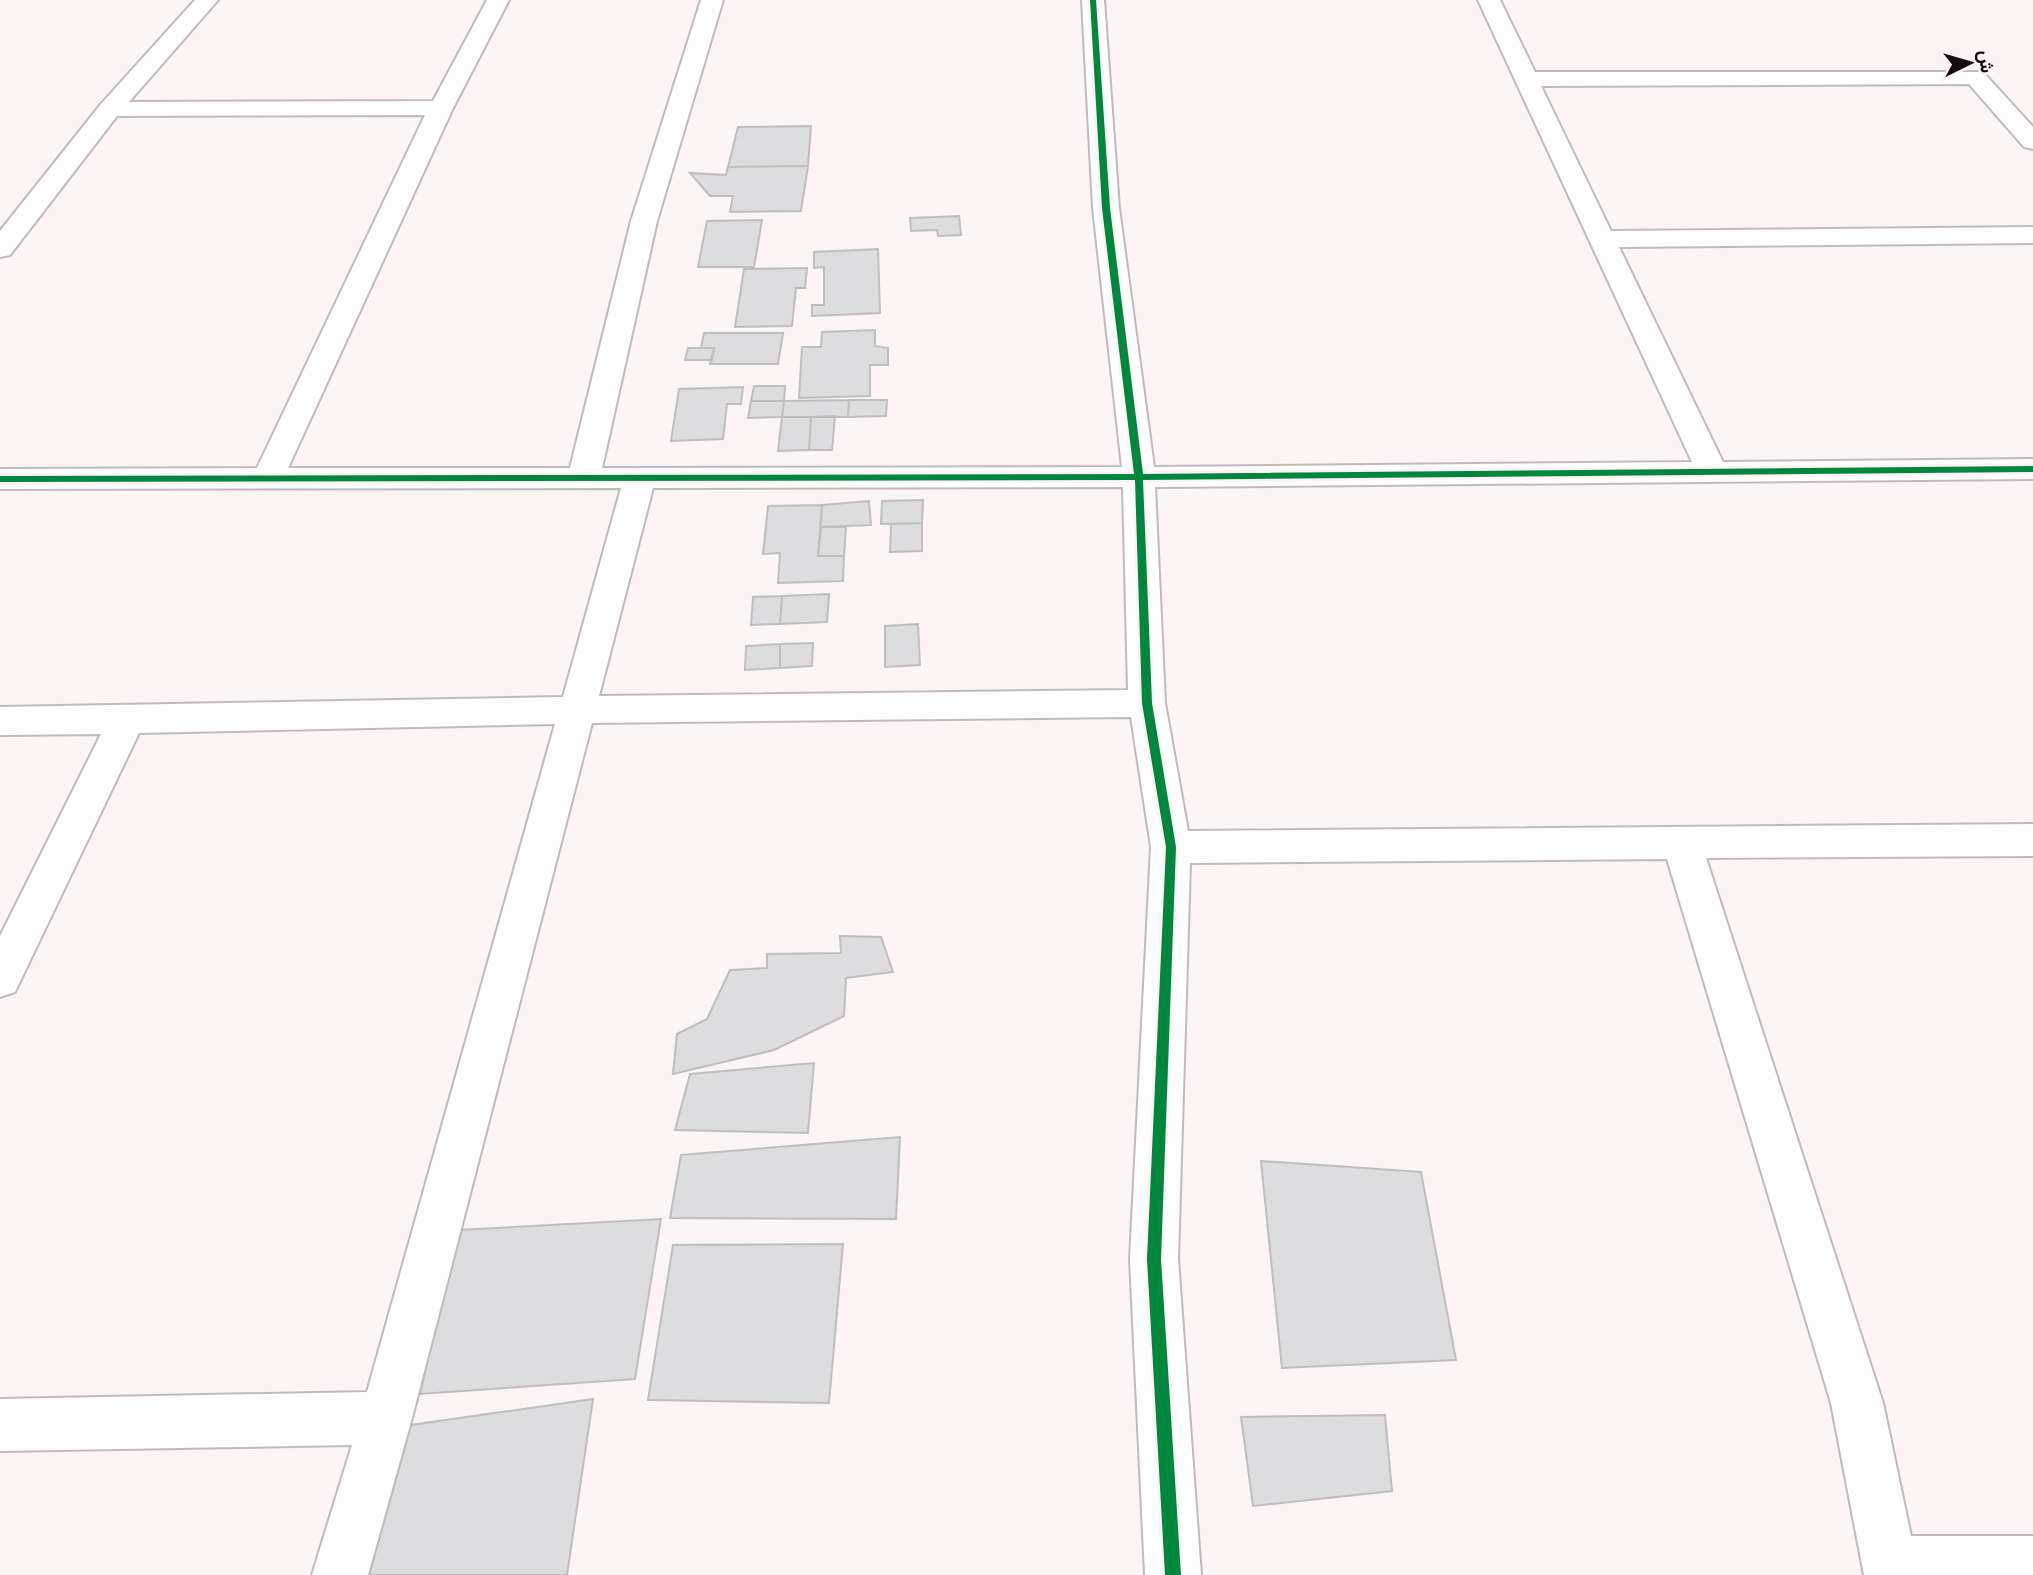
<svg xmlns="http://www.w3.org/2000/svg" width="2033" height="1575" font-family="Jost,Vazirmatn,sans-serif">
  <style>
    .building { fill: #dcdbdd; stroke: #bfbebf; stroke-width: 2 }
    .lines { fill: none; stroke-linecap: round; stroke-linejoin: round }
    .minor-casing { stroke: #c0babc; stroke-width: 4 }
    .minor { fill: #fefdfe; fill-rule: evenodd }
    .cycleway-casing { stroke: #fef0f4; stroke-width: 5 }
    .cycleway { fill: #00873e; fill-rule: evenodd }
  </style>
  <rect width="100%" height="100%" fill="#faf4f5"/>
  <path class="building" d="M811,126l-3,40 -80,1 10,-40z
    M808,166l-7,45 -71,1 3,-16h-23l-20,-23 36,2 2,-8z
    M959,216l2,19 -23,1 -1,-6 -26,1 -1,-13z
    M762,220l-8,47h-56l9,-46z
    M878,249l2,64 -68,3v-11h12v-38l-10,1v-16z
    M807,268l-2,20h-9l-4,38 -57,1 9,-58z
    M875,330v16l13,2v17h-18v31l-71,2 3,-51h19l1,-15z
    M704,333h79l-5,31h-68l4,-16h-13z
    M688,348h26l-2,12h-27z
    M754,386h31l-1,15h-33z
    M743,387l-2,17h-14l-4,35 -52,2 8,-52z
    M849,400h38l-1,16 -38,1z
    M849,400l-1,17h-66l2,-16z
    M751,401h33l-2,16 -34,1z
    M835,416l-3,34h-23l2,-33z
    M782,417h29l-2,33 -31,1z
    M923,500l-1,23 -41,1 1,-23z
    M869,501l2,24 -50,2 1,-22z
    M822,505l-4,51h26l-1,25 -65,2 2,-30 -17,1 5,-48z
    M922,523v28l-32,1 1,-28z
    M821,527h25l-2,29h-26z
    M829,594l-2,28 -47,2 2,-28z
    M782,596l-2,28 -29,1 2,-28z
    M918,624l2,41 -35,2v-41z
    M813,643l-1,23 -32,2v-24z
    M780,644v24l-35,2 1,-24z
    M840,936l41,1 12,35 -47,6 -2,38 -70,34 -101,24 4,-40 30,-15 23,-49 37,-2v-14l74,-1z
    M814,1063l-6,70 -133,-3 15,-56z
    M900,1137l-4,82 -226,-1 11,-63z
    M1261,1161l160,11 35,188 -174,8z
    M661,1219l-26,160 -215,15 38,-164z
    M843,1244l-14,159 -181,-3 25,-155z
    M593,1399l-26,176h-198l42,-150z
    M1385,1415l7,76 -139,15 -12,-89z"/>
  <g class="lines">
    <defs>
      <path id="minor" d="M195,0h23l-89,102 304,-1 54,-101h22l-56,108 -165,360h282l61,-247 70,-221h22l-66,221 -55,247 520,-1 -29,-259 -11,-208h22l15,208 35,259 538,-5 -214,-462h22l35,72h448l50,55v22l-9,-2 -55,-63 -428,2 70,145 422,-4v16l-414,4 104,215 310,-3v20l-878,8 10,216 23,128 845,-7v32l-327,2 177,545 28,133h122v39h-169l-33,-172 -164,-544 -477,4 -12,396 23,316h-56l-15,-316 21,-412 -20,-130 -539,6 -180,695 -44,157h-56l40,-130 -352,6v-52l367,-7 188,-668 -416,9 -124,259 -15,5v-61l101,-202 -101,1v-28l563,-10 58,-209 -621,1v-20l257,-1 168,-353 -308,1 -107,139 -10,2v-26l101,-127zM1123,487l5,203 -529,6 54,-208z"/>
    </defs>
    <use href="#minor" class="minor-casing"/>
    <use href="#minor" class="minor"/>
    <defs>
      <path id="cycleway" d="M1090,0h6l14,208 33,266 890,-8v6l-890,8 9,223 24,144 -15,412 20,316h-16l-18,-316 19,-412 -24,-144 -7,-223 -1135,2v-6l1134,-2 -32,-266z"/>
    </defs>
    <use href="#cycleway" class="cycleway-casing"/>
    <use href="#cycleway" class="cycleway"/>
  </g>
  <g transform="translate(1970 63) rotate(85)" stroke="#fef0f4" stroke-width="5" paint-order="stroke">
  <path d="M0-5L12 26L0 18L-12 26Z" fill="#130f10"/>
  <text y="-10" font-size="19" font-weight="bold" text-anchor="middle" fill="#130f10">ش</text>
  </g>
</svg>
